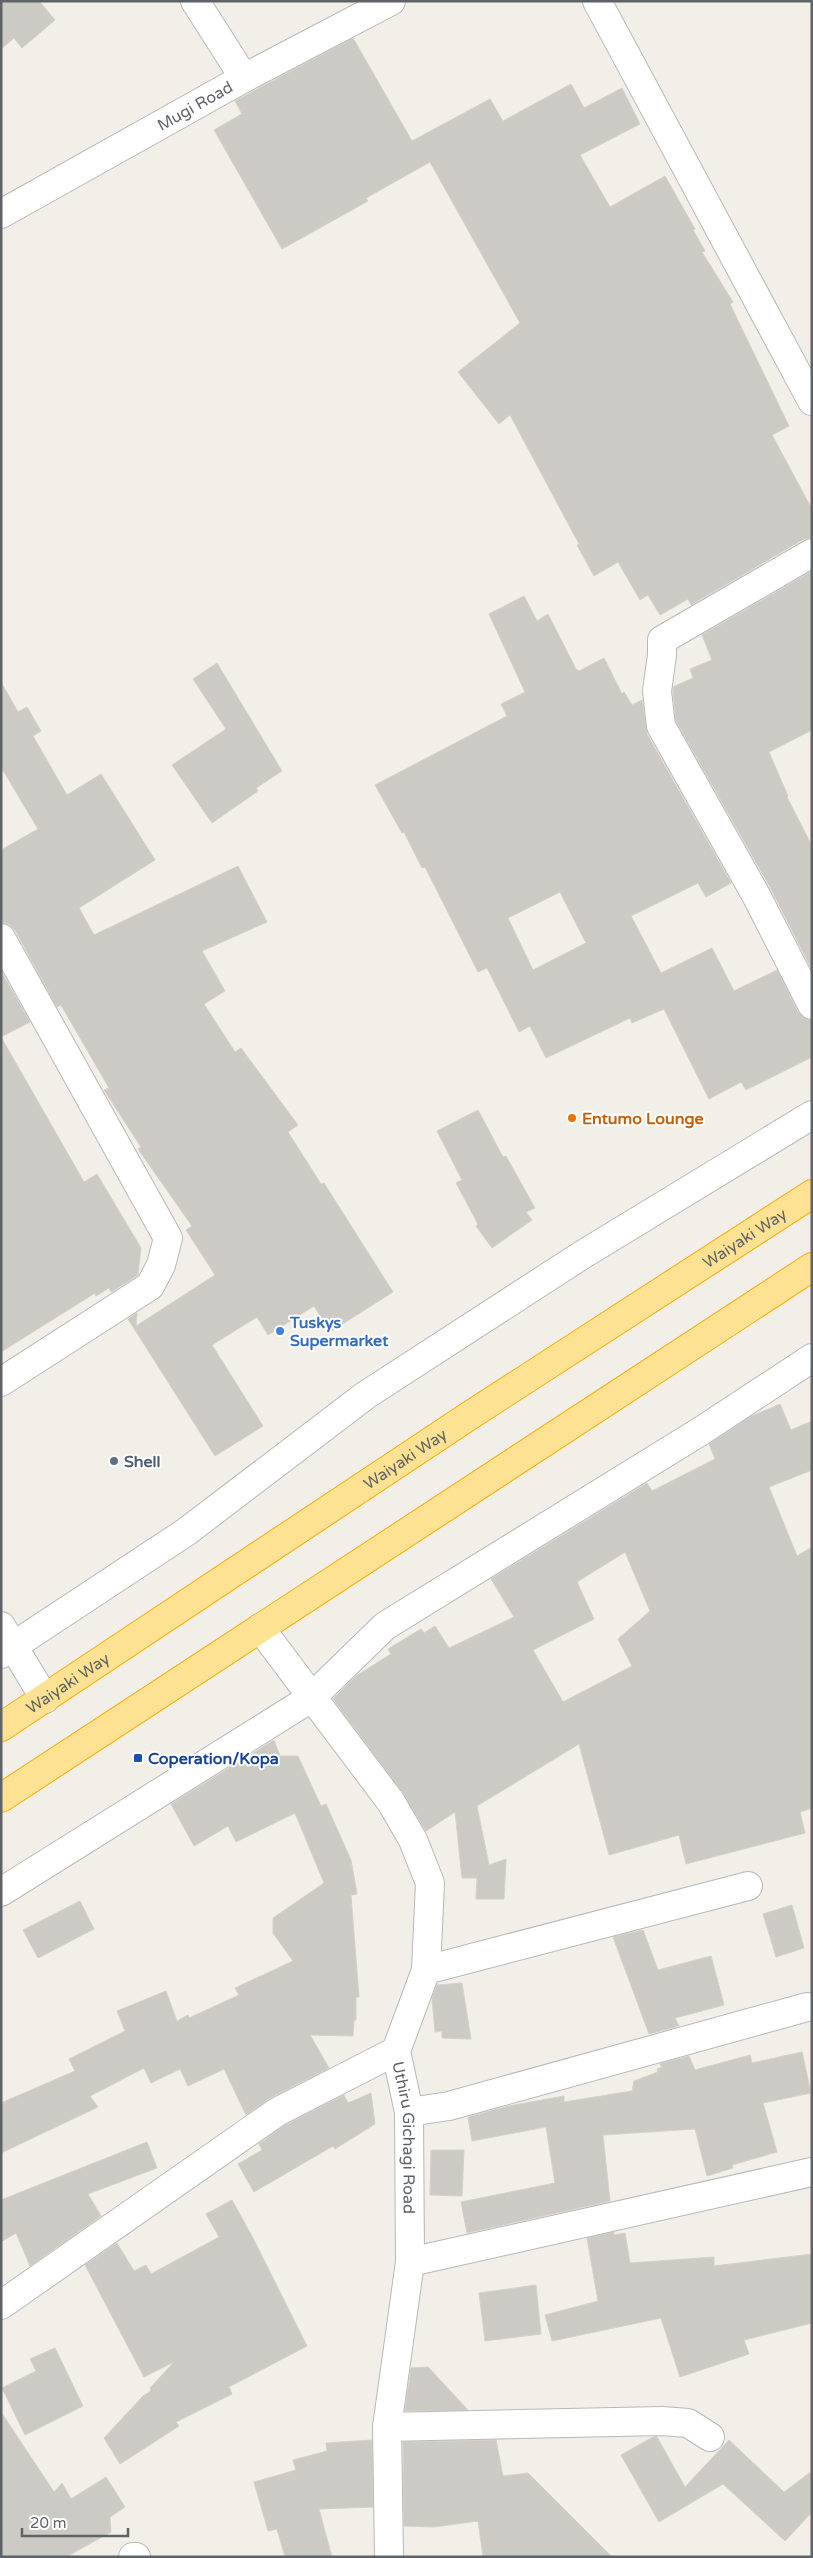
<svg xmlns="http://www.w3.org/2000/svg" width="813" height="2558" font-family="'Varela Round',sans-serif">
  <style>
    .building { fill: #cccac5; stroke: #d6d1c6; fill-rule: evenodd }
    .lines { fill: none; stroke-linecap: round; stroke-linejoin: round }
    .street-casing { stroke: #b5b8bc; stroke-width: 30 }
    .highway-casing { stroke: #f9ab00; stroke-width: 30 }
    .street { stroke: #fff; stroke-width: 28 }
    .highway { stroke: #fde293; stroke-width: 28 }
    .food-dot { fill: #e8710a; stroke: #fff; stroke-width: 2 }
    .shop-dot { fill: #3f7fe0; stroke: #fff; stroke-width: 2 }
    .service-dot { fill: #5c6f8a; stroke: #fff; stroke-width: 2 }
    .transit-dot { fill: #1a4fb4; stroke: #fff; stroke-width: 2 }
    .labels { text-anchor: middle; stroke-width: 4; stroke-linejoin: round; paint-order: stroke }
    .street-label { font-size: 16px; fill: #5f6368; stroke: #fff }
    .food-label { font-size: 16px; font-weight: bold; fill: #c56008; stroke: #fff; text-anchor: start }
    .shop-label { font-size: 16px; font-weight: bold; fill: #366cbe; stroke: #fff; text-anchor: start }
    .service-label { font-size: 16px; font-weight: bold; fill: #4e5e75; stroke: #fff; text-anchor: start }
    .transit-label { font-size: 16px; font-weight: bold; fill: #164399; stroke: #fff; text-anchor: start }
  </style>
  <rect width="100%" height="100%" fill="#f1efe8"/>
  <path class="building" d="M1,1h38l16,19 -33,28 -8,-10 -13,11z
    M353,38l59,103 78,-42 13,22 68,-37 13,24 38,-20 18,36 -60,31 30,52 55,-31 30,53 -2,1 12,21 -3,1 31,50 -3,2 59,122 -17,9 40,74v28l-8,2 -113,66 -3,-6 -28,16 -12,-20 -8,5 -22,-38 -24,14 -17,-31 2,-1 -69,-129 -11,9 -41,-52 62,-49 -90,-161 -64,36 2,3 -86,48 -68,-119 28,-16 -7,-13z
    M812,571v159l-43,22 19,44 -1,1 25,49v124l-41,-81 -95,-168 -3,-30v-4l20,-9 -3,-9 22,-9 -10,-25z
    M524,596l13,25 11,-7 28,55 3,2 25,-13 18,36 2,-2 8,13 10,-5 5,34 84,149 -25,14 -8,-14 -67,33 30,57 51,-25 22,43 43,-21 21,42 6,6 8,3v36l-66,33 -5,-8 -32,17 -45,-90 -32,14 -2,-5 -84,40 -16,-32 -11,6 -32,-64 -9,4 -53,-105 -3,1 -18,-36 -2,1 -27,-48 132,-69 -6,-12 24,-12 -36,-78zM560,892l26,51 -53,27 -25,-52z
    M217,663l65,108 -26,17 2,3 -46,32 -40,-58 54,-36 -33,-50z
    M1,682l17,30 9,-5 14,24 -8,5 34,59 34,-21 54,86 -76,48 15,27 144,-69 29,56 -65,29 23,40 -21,13 31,48 6,-4 57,77 -10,7 33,52 3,-1 69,109 -63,40 -16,-26 -46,29 -11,-18 -45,28 51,81 -48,30 -87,-137 9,-6 -1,13 79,-51 -29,-45 6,-4 -54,-77 3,-2 -37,-57 5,-2 -48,-83 -4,2 -42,-77 -6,-6 -8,-2v-72l37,-21 -37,-62z
    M1,971l29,51 -29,15z
    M1,1037l83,145 13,-8 44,74 -3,27 -27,17 -2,-4 -13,8 -1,-3 -94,59z
    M478,1110l25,47 3,-1 29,52 -9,4 6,8 -40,28 -16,-22 2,-2 -22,-41 6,-3 -25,-49z
    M780,1404l11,26 21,-9v49l-43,17 28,69 15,-9v261l-12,4 5,21 -119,31 -7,-29 -70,20 -30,-111 -102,62 12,59 17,-6 -2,40h-28l1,-21h-15l-7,-66 -29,19 -23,-38 -70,-94 23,-23 35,-22 -3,-5 33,-20 3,4 11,-7 14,22 65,-31 -23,-38 156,-96 5,8 63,-32 -6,-15 41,-27zM625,1552l25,59 -32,28 14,27 -69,36 -30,-52 61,-31 -17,-37z
    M274,1740l6,16h18l23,50 5,-2 25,56 6,34 -6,1 8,102h-3v23h-2l-1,16 -43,-1 19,33 -59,30 -24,17 -22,-46 -36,17 -8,-17 -29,14 -7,-15 -54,28 8,11 -97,46v-50l74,-32 -6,-12 56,-28 -8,-20 49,-20 11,30 11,-6 1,3 50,-23 -4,-7 58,-27 -20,-28v-15l51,-35 -29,-70 -59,29 -8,-16 -34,20 -23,-42z
    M80,1901l14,28 -56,29 -15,-28z
    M792,1905l12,43 -28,9 -13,-43z
    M643,1930l15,40 53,-14 13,49 -49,13 4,8 -30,8 -36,-97z
    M462,1983l9,56 -29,-1v-7l-7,1 -3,-34 5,-13z
    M802,2052l9,41 -48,10 14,49 -45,13 1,3 -26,8 -12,-47 -92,6 7,66 -143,32 -6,-31 94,-19 -9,-56 -74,14 -4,-24 41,-11 55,-10v6l68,-11 2,-10 24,-9 -1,-3 5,-2 -2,-3 29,-8 6,14 55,-15 2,8z
    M371,2093l4,31 -40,25 -2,-3 -79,46 -16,-28 24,-14 -3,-6 26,-19 59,-30 4,8z
    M147,2142l10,26 -69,26 13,22 -71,50 -14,-33 -15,9v-42z
    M431,2150h33l-2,46 -32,-1z
    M232,2200l21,38 54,108 -78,41 3,7 -56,28 3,4 -59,38 -16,-26 39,-42 8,-5 -1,-3 24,-26 -30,15 -59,-112 32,-22 17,28 12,-6 5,9 68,-37 -13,-23z
    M614,2232v3l11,-2 5,30 84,-6v9l98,-12v69l-68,17 5,14 -69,23 -19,-59 -109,23 -7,-26 53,-14 -11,-63z
    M536,2285l5,49 -56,7 -6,-48z
    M55,2348l28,58 -58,29 -23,-47 34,-17 -6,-12z
    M428,2367l40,43 -63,1 6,-43z
    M1,2412l53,80 8,-9 9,16 35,-22 19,30 -15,10 1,15 -45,25h-65z
    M653,2437h4l28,50 44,-47 55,52 28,-21v41l-27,29 -62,-57 -64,38 -38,-67z
    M372,2440l1,67 -54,2 13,48h-47l-8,-28 -9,2 -14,-49 42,-12 -3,-10 34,-9 -1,-8z
    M496,2440l7,36 25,-3 84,84h-129l-5,-36 -44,6 -30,-1 -1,-84z"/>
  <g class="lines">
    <defs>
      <g id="street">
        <path d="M195,1l49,77"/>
        <path d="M597,1l215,400"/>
        <path id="s1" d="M1,214l243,-136 147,-77"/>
        <path d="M812,553l-150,87v15l-5,36 4,35 96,171 55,108"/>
        <path d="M1,938l167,300 -7,27 -11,21 -149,96"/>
        <path d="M1,1626l44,73"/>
        <path id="s2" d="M260,1628l131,174 22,38 17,43 -4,87 -30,81 13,61 1,150 -23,165 2,130"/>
        <path d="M1,1654l185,-122 180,-137 216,-140 230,-140"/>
        <path d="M1,1892l310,-194 74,-72 316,-195 111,-73"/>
        <path d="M426,1970l322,-84"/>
        <path d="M409,2112l40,-6 358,-99"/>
        <path d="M410,2262l402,-90"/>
        <path d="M1,2305l276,-193 119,-61"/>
        <path d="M387,2427l275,-6 26,2 22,14"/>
        <path d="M133,2557h3"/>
      </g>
      <g id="highway">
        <path id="s3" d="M1,1727l468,-311 343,-222"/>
        <path d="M1,1798l811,-531"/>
      </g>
    </defs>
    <use href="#street" class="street-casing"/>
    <use href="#highway" class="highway-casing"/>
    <use href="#street" class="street"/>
    <use href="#highway" class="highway"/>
  </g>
  <circle class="food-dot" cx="572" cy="1118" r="5"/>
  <circle class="shop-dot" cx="280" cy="1331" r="5"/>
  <circle class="service-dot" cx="114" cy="1461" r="5"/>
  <rect class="transit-dot" x="133" y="1753" width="10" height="10" rx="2.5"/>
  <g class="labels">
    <g class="street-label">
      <text dy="6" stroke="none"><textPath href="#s1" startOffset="222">Mugi Road</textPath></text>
      <text dy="6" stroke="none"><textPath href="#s3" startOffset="890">Waiyaki Way</textPath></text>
      <text dy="6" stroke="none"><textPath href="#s3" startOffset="485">Waiyaki Way</textPath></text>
      <text dy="6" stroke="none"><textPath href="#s3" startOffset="80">Waiyaki Way</textPath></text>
      <text dy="6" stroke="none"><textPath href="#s2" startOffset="569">Uthiru Gichagi Road</textPath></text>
    </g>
    <g class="food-label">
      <text x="582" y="1124">Entumo Lounge</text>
    </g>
    <g class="shop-label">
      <text x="290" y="1328">Tuskys<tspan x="290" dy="18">Supermarket</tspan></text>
    </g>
    <g class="service-label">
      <text x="124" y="1467">Shell</text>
    </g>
    <g class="transit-label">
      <text x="148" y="1764">Coperation/Kopa</text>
    </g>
  </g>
  <rect width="813" height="2558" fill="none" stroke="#5f6368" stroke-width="5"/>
  <path d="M22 2528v8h106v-8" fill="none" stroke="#5f6368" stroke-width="2.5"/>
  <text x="30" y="2528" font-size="15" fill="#5f6368" stroke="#ffffff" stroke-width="4" paint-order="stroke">20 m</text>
</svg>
